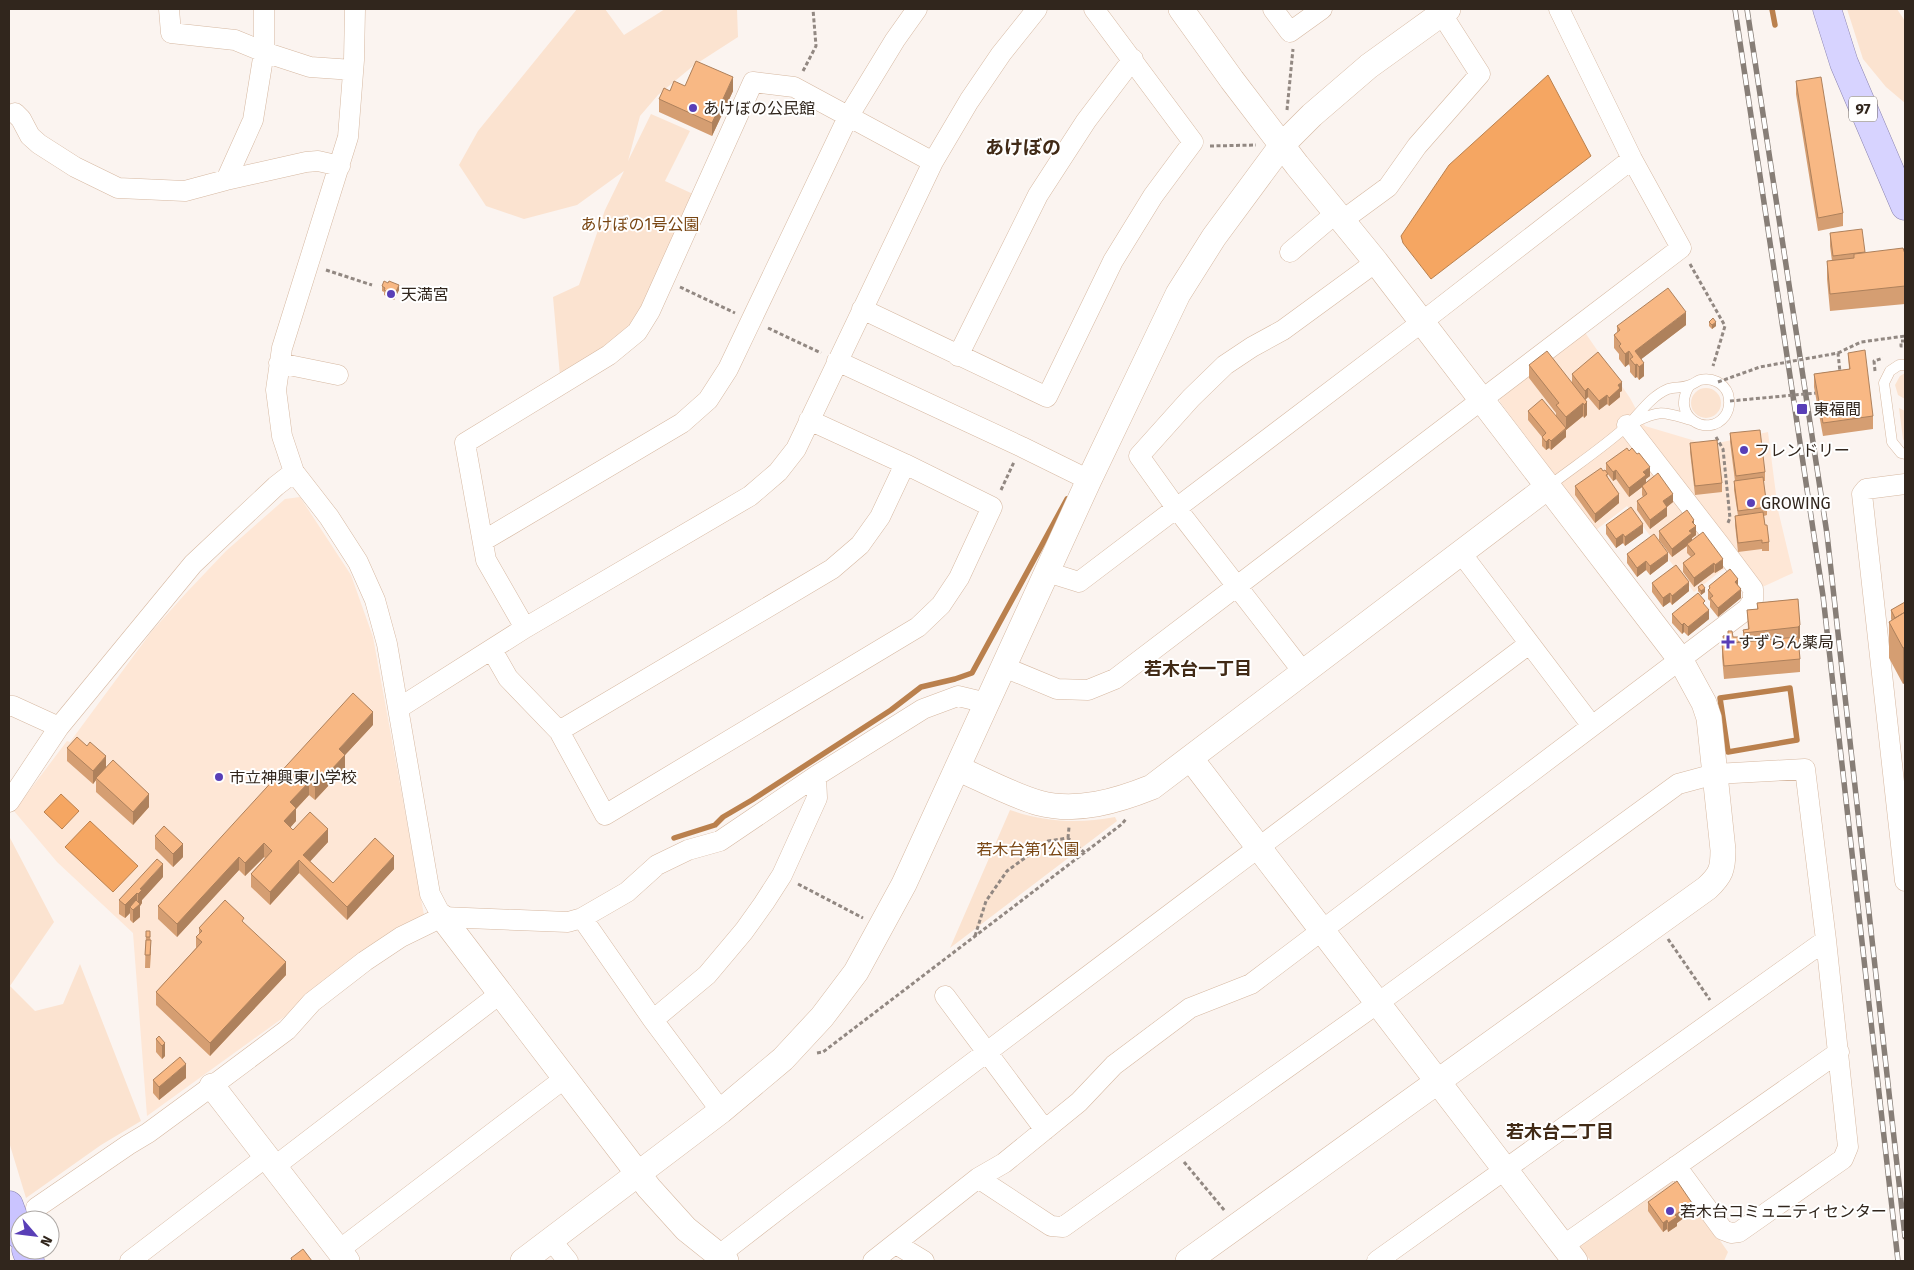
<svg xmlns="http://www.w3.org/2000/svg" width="1914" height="1270" font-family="'Fira Sans','Noto Sans JP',sans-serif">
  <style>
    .built { fill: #fee7d6 }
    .green { fill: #fbe3d0 }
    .water { fill: #f5a662; stroke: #ba804d }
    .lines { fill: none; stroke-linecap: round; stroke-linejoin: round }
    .stream { stroke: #ba804d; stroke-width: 5.5 }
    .service-casing { stroke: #d6b8a1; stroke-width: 11 }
    .minor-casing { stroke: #d6b8a1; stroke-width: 21 }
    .tertiary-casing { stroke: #d6b8a1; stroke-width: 26 }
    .primary-casing { stroke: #8b84b0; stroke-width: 29 }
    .trunk-casing { stroke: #8b84b0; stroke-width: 29 }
    .path { stroke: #928882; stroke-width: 3; stroke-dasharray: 4 2.5; stroke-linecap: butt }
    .service { stroke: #fff; stroke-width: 10 }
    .minor { stroke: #fff; stroke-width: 20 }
    .tertiary { stroke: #fff; stroke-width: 25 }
    .primary { stroke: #d7d3ff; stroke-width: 28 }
    .trunk { stroke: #cac4ff; stroke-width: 28 }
    .rail-casing { stroke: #877e77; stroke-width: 5.5 }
    .rail { stroke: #fff; stroke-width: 4; stroke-dasharray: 11; stroke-linecap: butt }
    .path-bridge { stroke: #928882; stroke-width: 3; stroke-dasharray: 4 2.5; stroke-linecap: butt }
    .wall { fill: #d59e72 }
    .shaded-wall { fill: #ae815c }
    .building { fill: #f8b884; stroke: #ae815c }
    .poi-dot { fill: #593fb7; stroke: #fff; stroke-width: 2 }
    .labels { text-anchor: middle; stroke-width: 4; stroke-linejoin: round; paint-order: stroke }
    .shield { fill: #fff; stroke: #6f6761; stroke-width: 1 }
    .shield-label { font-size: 15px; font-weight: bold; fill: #31261d }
    .poi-label { font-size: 16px; fill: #31261d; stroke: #fff; text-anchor: start }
    .park-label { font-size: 16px; fill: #794613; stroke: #fff }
    .neighbourhood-label { font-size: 18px; font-weight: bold; fill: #412a16; stroke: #fff }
    .quarter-label { font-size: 19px; font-weight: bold; fill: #412a16; stroke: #fff }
  </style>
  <rect width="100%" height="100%" fill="#fbf4f0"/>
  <path class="built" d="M1584,331l46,67 15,28 64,19 59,-13 10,78 15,63 -46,21 -21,-27 -32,25 -67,-86 -31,24 -96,-128v-7z
    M300,497l51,78 22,62 51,278 -45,27 -81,65 -151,109 -14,-183 -76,-71 -43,-51 53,-70 3,1 82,-111 35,-39 39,-41 59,-52z"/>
  <path class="green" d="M577,9h28l19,26 41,-26h72l1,28 -45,29 -35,29 -18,21 -12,45 23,-47 39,17 -25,50 28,13 -58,126 -13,14 -62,42 -7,-79 26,-12 26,-75 19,-39 -47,34 -53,14 -38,-13 -27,-41 19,-34z
    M1847,9h50l8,12v82l-19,-16 -23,-28z
    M1905,373v26l-7,-4 -3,-10 5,-9z
    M1691 403a15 15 0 1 1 30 0a15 15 0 1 1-30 0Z
    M1899,408l6,3v31l-2,-3z
    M1010,810c35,12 68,14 105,7l2,4 -167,127z
    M9,836l45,86 -44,64 25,25 28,-7 17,-40 61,157 -40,24 -75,53 -17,-56z
    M1671,1179l9,4 48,69 -4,9h-133l-13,-16z"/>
  <path class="water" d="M1548,75l43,81 -160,123 -28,-36 -2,-7 48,-71z
    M61,794l18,17 -17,18 -18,-17z
    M90,821l48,45 -25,26 -48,-45z"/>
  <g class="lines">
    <path class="stream" d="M1772,9l3,16
      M1790,688l7,52 -69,12 -8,-54z
      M674,838l41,-13 8,-8 29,-17 139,-90 30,-23 34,-8 17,-6 95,-174"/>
    <defs>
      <path id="service" d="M1905,365h-6l-9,6 -6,12 8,59 9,11 4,1
        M1635,422c26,-13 29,-10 56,-2
        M1549,486c26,-20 55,-39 79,-61 12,-12 23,-29 40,-36 7,-2 16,-1 22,-4 4,-1 7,-4 10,-5 12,-3 24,3 28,14 2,8 2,15 -3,22 -17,23 -56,0 -35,-31"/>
      <path id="minor" d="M169,9l2,24 64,7 29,12 46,15 43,3
        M355,9l-1,51 -6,77 -66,211 -6,42 6,46 12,36 35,45 29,45 17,38 12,44 43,250 12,23
        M1273,9l17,23 32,-23
        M15,113l6,6 9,17 9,8 36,23 43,21 67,3 41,-11 80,-18 12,-1 22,5
        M226,180l27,-60 11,-68v-43
        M1343,220l45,-33 29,-41 63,-72 -39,-61
        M1290,252l46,-39
        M862,309l185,88 66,-136 40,-65 40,-54 -99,-133
        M958,356l80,-161 48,-74 47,-62
        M837,361l185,86 67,33
        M279,363l59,12
        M809,420l96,44 87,43 -33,71 -18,27 -23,22 -313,188 -46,-84 273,-162 28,-24 20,-28 25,-53
        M1905,484l-39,5 -4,5 43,387
        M483,541l199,-118 26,-23 20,-31 120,-252 47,-77 22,-31
        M1461,553l131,173
        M1047,572l32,10 343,-260 210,-163
        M525,628l-39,-68 -21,-117 144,-88 28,-23 13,-21 103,-229 41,5 139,75
        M492,650l16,28 51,53
        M1004,667l53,22 31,1 27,-11 566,-431 -49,-89 -73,-150
        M1304,673l-127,-164 -38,-53 52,-58 34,-33 27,-18 31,-17 93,-68
        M9,706h4l46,21
        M399,708l126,-80 225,-132 28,-24 18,-23 137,-287 36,-61 32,-47 36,-45
        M9,802l50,-75 134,-163 83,-78 18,-14
        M582,918l45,-26 30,-27 31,-15 32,-9 96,-65 107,-67 35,-13 29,7
        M945,996l100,134
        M653,1020l54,-45 37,-44 20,-28 18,-28 35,-77 -1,-22
        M274,1167l227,-174
        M978,1178l73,48 12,1 315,-224 300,-219 37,-10 90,-5 21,171 22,207 -5,12 -104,73 -8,1 -8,-3 -47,-64
        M36,1208l92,-63 20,-12 64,-47 75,-56 25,-28 53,-41 36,-24 41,-20 126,5 14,-4 71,102 68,91
        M551,1240l17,21
        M896,1244l28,17
        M1564,1245l275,-193
        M339,1250l226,-172
        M718,1256l75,-58 736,-554
        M130,1261l136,-104
        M873,1261l105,-83 26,-15 75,-61 35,-37 76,-57 61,-24 496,-375 6,-9v-11l-33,-44 -93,-120
        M1377,1261l449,-321"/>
      <path id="tertiary" d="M1181,9l51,71 65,85 79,97 304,397 24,44 5,15 14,132c0,19 -2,25 -16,38l-519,373
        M1191,759l384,502
        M957,768c27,12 54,27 82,35 38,10 78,-2 113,-16l397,-301
        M442,917l207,271 37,41 40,32
        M212,1086l135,175
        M523,1261l198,-150 62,-52 39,-42 34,-45 48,-88 185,-404 89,-186 36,-57 68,-92 30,-30 57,-49 79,-57"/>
      <path id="primary" d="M1827,9l17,54 61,143"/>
      <path id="trunk" d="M9,1205l11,30
        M26,1250l4,11"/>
    </defs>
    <use href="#service" class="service-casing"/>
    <use href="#minor" class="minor-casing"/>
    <use href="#tertiary" class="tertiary-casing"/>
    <use href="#primary" class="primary-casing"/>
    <use href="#trunk" class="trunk-casing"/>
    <path class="path" d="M803,71l13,-25 -3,-37
      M1287,110l6,-61
      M1210,146l46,-1
      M1690,264l35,62 -12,40
      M326,270l46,15
      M680,287l55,26
      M768,328l53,25
      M1905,341h-4v5h4
      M1838,353l23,-11 44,-6
      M1875,371l-1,-10 9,-3
      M1716,437l7,12 7,69 -3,7
      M1001,490l13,-28
      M1068,838l1,-11
      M798,884l65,34
      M975,936l11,-35 21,-30 41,-30 20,-3 17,15
      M1668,939l42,61
      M817,1053l6,-1 299,-228 4,-5
      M1184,1162l41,49"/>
    <use href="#service" class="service"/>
    <use href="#minor" class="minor"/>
    <use href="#tertiary" class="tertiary"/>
    <use href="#primary" class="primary"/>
    <use href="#trunk" class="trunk"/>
    <defs>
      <path id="rail" d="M1735,9l88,587 75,665
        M1747,9l80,525 78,703"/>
    </defs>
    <use href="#rail" class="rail-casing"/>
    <use href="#rail" class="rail"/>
    <path class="path-bridge" d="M1718,382l42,-15 78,-14 2,19
      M1730,401l86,-8"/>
  </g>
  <path class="wall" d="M1796,81l47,132v13l-25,5 -22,-137z
    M685,86l48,5 -21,45 -53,-24v-13l11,-8z
    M1830,233l35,20 40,1v50l-75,7 -3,-32v-18h5l-2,-15z
    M382,286l17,4 -5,10 -10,-5v-3l-2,-1z
    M1709,322l7,4 -4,3 -3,-3z
    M1686,325l-45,34 3,17 -5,4 -2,-3 -2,1 -5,-6v-5l-1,-3 -4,3 -6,-8v-5l-5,-6v-13l3,-2v-7z
    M1848,353l25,63v13l-50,7 -9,-49v-13l35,-5z
    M1529,365l43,17v-8l50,17 -2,1v5l-11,9 -2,-2 -8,6 -11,-13 -3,3 2,15 -3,3 -1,-2 -17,14v7l-15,13 -2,-2 -3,2 -4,-4v-9l-14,-17v-9l28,6v-4l-27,-35z
    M1730,433l35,39v9h-2l4,26v8l-3,1 1,9 4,17v9h-7v-2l-24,3 -3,-27v-9h3l-4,-26v-9h1l-5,-39z
    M1690,443l32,40v9l-27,3 -5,-43z
    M1606,463l44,13 -4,3v4l27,19 -6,5v9l-17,13 -13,-19v-9l6,-4 -1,-2v-8l-13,10 -13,-18 -3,2 -6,-8 1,5 11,25 -24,20 -20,-28v-9l28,-15 3,1z
    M1606,525l37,8 -18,13 -2,-3 -7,5 -10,-14z
    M1694,525l2,10 -4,3v3l31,27 -8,5 -1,-1 -20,15 -11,-15v-9l8,-6 -4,-4v-7l-15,11 -13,-17v-9z
    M1627,554l41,7 -18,14 -4,-5 -9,7 -10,-14z
    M1652,583l37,8 -17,14 -2,-3 -7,5 -11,-15z
    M1709,586h29l3,12 -23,19 -8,-10v-6l-2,-2v-9l1,-1z
    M1698,587l7,5 -4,3 -3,-4z
    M1798,599l2,39 -2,2 2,19v13l-76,7 -2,-22v-13h1l10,-7 6,6 4,-1v-12l5,-1 -1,-19 10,-1v-6z
    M1905,602l-2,82 -14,-26v-36l3,-1 -1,-2v-9z
    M1705,606l4,13 -21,17 -4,-4 -2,2 -10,-11v-9z
    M373,725l-28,30v13l-30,32 -6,-5 -13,14v12l-6,6 3,3 35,12 -18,19 23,22 61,-14 -47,51 -48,-47 -29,32 -19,-18v-13l14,-16 -1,-1 -19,19 -6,-6 -62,67 -19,-18v-13z
    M67,748l39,20 43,39 -16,18 -37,-33v-12l-3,4 -26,-23z
    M155,836l28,21 -10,10 -18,-18z
    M163,877l-21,23v3l-2,3v11l-7,6 -3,-3v-7l-5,5 -6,-4v-14z
    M244,923l42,52 -76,81 -54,-51v-13l40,-44v-11l3,-3v-6z
    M146,931h4l1,22 -1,15h-5z
    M159,1036l6,20 -3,3 -6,-7v-13z
    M186,1078l-27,22 -6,-7v-13z
    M1648,1202l44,10 -15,11v3l-9,6 -1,-3 -4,3 -15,-21z"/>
  <path class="shaded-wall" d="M733,77v14l-21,45v-13z
    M399,285v5l-5,10v-4z
    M1686,312v13l-51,39v-13z
    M1716,322v4l-4,3v-4z
    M1629,351v13l-4,3v-13z
    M1644,363v13l-5,4v-13z
    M1637,364v13l-2,1v-13z
    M1622,382v9l-2,1v5l-11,9v-8l9,-13z
    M1588,388v9l-3,3v-9z
    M1607,395v9l-8,6v-9z
    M1587,402v13l-3,3v-13z
    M1583,403v13l-17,14v7l-15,13v-9l15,-12v-12z
    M1549,439v9l-3,2v-8z
    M1650,467v9l-4,3v5l-17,13v-9l14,-16z
    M1616,470v9l-3,2v-9z
    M1619,494v9l-24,20v-9z
    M1673,494v8l-10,8v-9z
    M1667,507v9l-17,13v-9z
    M1694,520v7l2,-1v9l-4,3v4l-5,2v2l-15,11v-8l17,-18 3,-9z
    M1643,524v9l-18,13v-9z
    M1623,534v9l-7,5v-9z
    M1668,553v8l-18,14v-9z
    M1723,559v9l-8,5v-8z
    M1646,561v9l-9,7v-9z
    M1714,563v9l-20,15v-9z
    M1738,579v9l-3,-6z
    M1689,582v9l-17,14v-9z
    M1705,588v4l-4,3v-4z
    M1741,589v9l-23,19v-9z
    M1670,593v9l-7,5v-9z
    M1709,610v9l-21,17v-9z
    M1684,623v9l-2,2v-9z
    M1800,625v13l-2,2v-13z
    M1905,647v36l-2,1v-36z
    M373,712v13l-28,30v13l-30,32v-13l24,-38z
    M106,756v14l-10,8v2l-3,4v-13z
    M309,782v13l-13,14v12l-12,14v-14l6,-19z
    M149,794v13l-16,18v-13z
    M328,829v13l-22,24 -3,-11z
    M264,843v14l-19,19v-13z
    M183,844v13l-10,10v-13z
    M394,856v13l-47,51v-13z
    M239,857v13l-62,67v-13z
    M299,860v13l-29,32v-13z
    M163,864v13l-21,23v3l-2,3v11l-7,6v-13l5,-5v-11l2,-5z
    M137,893v13l-7,1v6l-5,5v-13z
    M286,962v13l-76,81v-13z
    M165,1043v13l-3,3v-13z
    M186,1064v14l-27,22v-13z
    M1692,1203v9l-15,11v3l-9,6v-9l7,-8z
    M1667,1220v9l-4,3v-9z"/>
  <path class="building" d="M696,61l37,16 -21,46 -53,-24 5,-11 6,3 4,-10 11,5z
    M1821,77l22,136 -25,5 -22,-137z
    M1862,229l3,23 -32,4 -3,-23z
    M1903,248l2,6v32l-75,8 -3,-33 27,-3v-4z
    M384,281l4,2 1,-2 10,4 -5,11 -10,-6 1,-2 -3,-2z
    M1668,288l18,24 -51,39 9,12 -5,4 -2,-3 -2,1 -5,-6 3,-2 -4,-6 -4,3 -6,-8 2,-2 -7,-9 6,-5 -3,-4z
    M1713,318l3,4 -4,3 -3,-3z
    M1865,350l8,66 -50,7 -9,-49 36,-5 -2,-16z
    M1547,351l40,51 -3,3 -1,-2 -17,14 -10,-12 3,-2 -30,-38z
    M1598,352l24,30 -4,3 2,3 -11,10 -2,-3 -8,6 -11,-13 -3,3 -13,-17z
    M1542,399l24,29 -15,13 -2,-2 -3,3 -4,-5 4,-4 -18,-22z
    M1760,430l5,42 -29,4 -6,-43z
    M1717,440l5,43 -27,3 -5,-43z
    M1627,448l2,3 3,-3 5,6 2,-1 11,14 -7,5 3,3 -17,13 -13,-18 -3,2 -7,-9z
    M1601,468l2,3 2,-1 3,4 -2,1 13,19 -24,20 -20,-28z
    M1658,473l15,21 -10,7 4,6 -17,13 -13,-19 10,-7 -5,-8z
    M1763,477l4,30 -29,4 -4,-30z
    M1631,507l12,17 -18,13 -2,-3 -7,5 -10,-14z
    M1687,510l7,10 -2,2 4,4 -7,5 3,2 -20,16 -13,-18z
    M1763,512l2,13h2l2,17 -7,1v-3l-24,3 -3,-27z
    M1703,532l20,27 -8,6 -1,-2 -20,15 -11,-15 12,-9 -8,-10z
    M1654,534l14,19 -18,13 -4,-5 -9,7 -10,-14z
    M1676,565l13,17 -17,14 -2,-3 -7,5 -11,-15z
    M1730,569l8,10 -3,3 6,7 -23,19 -8,-10 3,-2 -5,-6 2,-2 -1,-2z
    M1702,584l3,4 -4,3 -3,-4z
    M1698,593l7,8 -2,2 6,7 -21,17 -4,-4 -2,2 -10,-11z
    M1798,599l2,26 -2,2 -54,6 -1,-3 6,-1 -2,-19 11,-1 -1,-6z
    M1905,602v10l-10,6 -4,-8z
    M1905,612v35l-2,1 -14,-26z
    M1728,631h4l1,6h6v5l-15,2 -1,-8 5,-1z
    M1798,637l2,22 -76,7 -2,-22z
    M353,693l20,19 -34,37 6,6 -30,32 -6,-5 -19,20 6,6 -12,13 9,9 17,-18 18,17 -25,26 30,28 42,-45 19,18 -47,51 -48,-47 -29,32 -19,-18 21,-23 -8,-8 -19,20 -6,-6 -62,67 -19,-18z
    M77,737l10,9 3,-4 16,14 -13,15 -26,-23z
    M113,760l36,34 -16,18 -37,-34z
    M164,826l19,18 -10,10 -18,-18z
    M157,859l6,5 -23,25 2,1 -4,4 -1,-1 -12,12 -6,-5z
    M136,900l4,4 -7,6 -3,-3z
    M225,900l19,18 -2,3 44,41 -76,81 -54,-51 46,-50 -6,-5 6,-6 -3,-3z
    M146,931h4v6h-4z
    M146,940h5l-1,15h-5z
    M159,1036l6,7 -3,3 -6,-7z
    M180,1057l6,7 -27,23 -6,-7z
    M1677,1181l15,22 -17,12 2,2 -9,6 -1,-3 -4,3 -15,-21z
    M303,1249l9,12h-20l-1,-3z"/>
  <g class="poi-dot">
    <circle cx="693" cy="108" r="5"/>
    <circle cx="391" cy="294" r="5"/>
    <rect x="1796" y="403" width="12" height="12" rx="2.5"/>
    <circle cx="1744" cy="450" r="5"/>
    <circle cx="1751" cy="503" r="5"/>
    <path d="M1725.5 634.5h5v5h5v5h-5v5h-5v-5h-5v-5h5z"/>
    <circle cx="219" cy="777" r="5"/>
    <circle cx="1670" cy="1211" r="5"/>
  </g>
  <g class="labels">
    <rect class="shield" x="1849" y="96.5" width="28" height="25" rx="4"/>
    <g class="shield-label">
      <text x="1863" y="114">97</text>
    </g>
    <g class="poi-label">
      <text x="703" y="114">あけぼの公民館</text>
      <text x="401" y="300">天満宮</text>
      <text x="1813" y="415">東福間</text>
      <text x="1754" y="456">フレンドリー</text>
      <text x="1761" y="509">GROWING</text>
      <text x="1738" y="648">すずらん薬局</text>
      <text x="229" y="783">市立神興東小学校</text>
      <text x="1680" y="1217">若木台コミュ二ティセンター</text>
    </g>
    <g class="park-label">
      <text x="640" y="230">あけぼの1号公園</text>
      <text x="1028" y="855">若木台第1公園</text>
    </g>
    <g class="neighbourhood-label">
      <text x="1198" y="675">若木台一丁目</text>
      <text x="1560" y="1138">若木台二丁目</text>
    </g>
    <g class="quarter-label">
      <text x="1023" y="154">あけぼの</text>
    </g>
  </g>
  <rect width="1914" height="1270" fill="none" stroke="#31261d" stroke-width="20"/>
  <g transform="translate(35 1235) rotate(118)"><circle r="24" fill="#ffffff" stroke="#ada8a5"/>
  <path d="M0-4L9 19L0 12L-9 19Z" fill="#593fb7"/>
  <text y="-8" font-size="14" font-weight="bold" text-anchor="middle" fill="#31261d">N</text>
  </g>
</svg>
